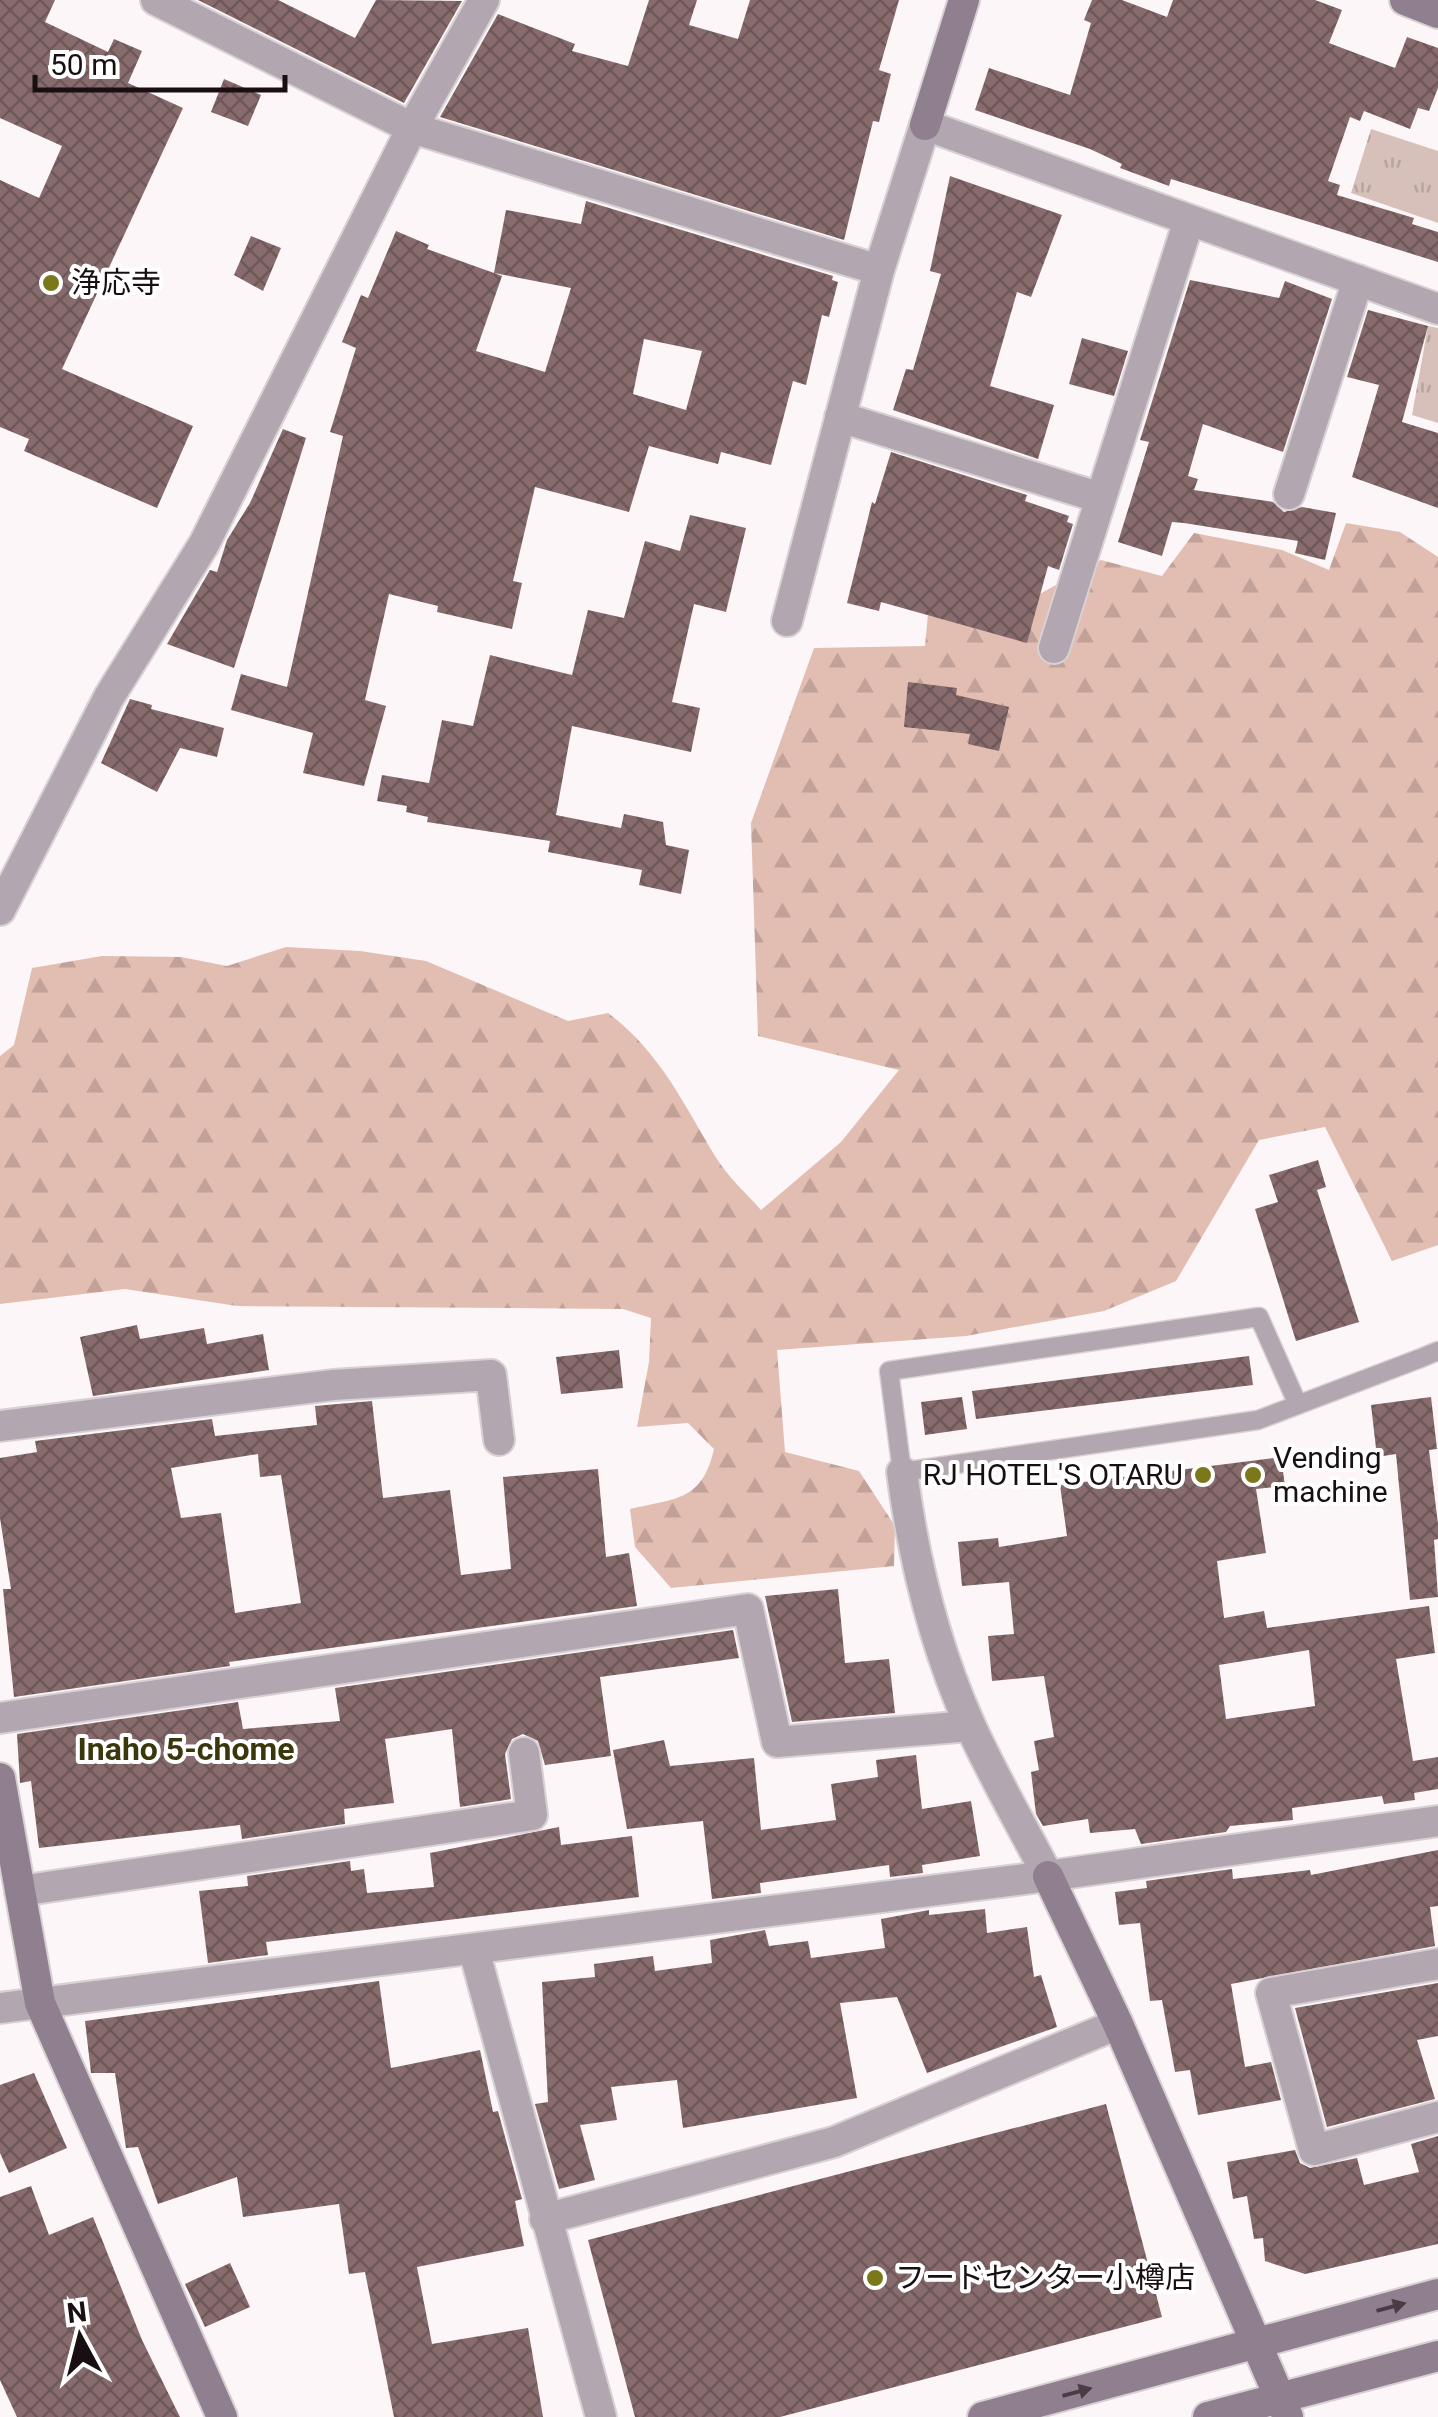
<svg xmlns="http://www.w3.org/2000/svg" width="1438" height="2417" font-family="Roboto,'Noto Sans JP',sans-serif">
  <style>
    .grass { fill: url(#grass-tufts) }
    .forest { fill: url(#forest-firs) }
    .building { fill: url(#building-cross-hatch); fill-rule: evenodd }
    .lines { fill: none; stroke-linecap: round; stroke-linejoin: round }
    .lane-casing { stroke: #d8d1d3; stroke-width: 21 }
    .street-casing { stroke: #d8d1d3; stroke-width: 34 }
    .secondary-casing { stroke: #d8d1d3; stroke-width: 34 }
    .lane { stroke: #b2a6b1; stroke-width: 18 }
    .street { stroke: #b2a6b1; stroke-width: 30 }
    .secondary { stroke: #907f8f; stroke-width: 30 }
    .oneway { fill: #493c45 }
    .poi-dot { fill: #7b771b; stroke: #fff; stroke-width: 4 }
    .labels { text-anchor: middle; stroke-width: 8; stroke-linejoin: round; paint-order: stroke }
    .poi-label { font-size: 30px; fill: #190f13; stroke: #fff; text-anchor: start }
    .neighbourhood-label { font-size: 32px; font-weight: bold; fill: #3a370d; stroke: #fff }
  </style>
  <defs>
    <pattern id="grass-tufts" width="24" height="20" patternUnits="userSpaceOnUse" patternTransform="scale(2.5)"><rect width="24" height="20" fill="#d7c0b9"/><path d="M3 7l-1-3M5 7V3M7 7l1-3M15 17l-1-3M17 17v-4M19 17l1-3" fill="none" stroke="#b8a49e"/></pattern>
    <pattern id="forest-firs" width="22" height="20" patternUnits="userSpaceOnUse" patternTransform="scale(2.5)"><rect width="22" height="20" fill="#e2bdb2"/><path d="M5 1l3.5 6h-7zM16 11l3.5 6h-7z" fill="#c1a198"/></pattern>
    <pattern id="building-cross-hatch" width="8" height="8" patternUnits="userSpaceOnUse" patternTransform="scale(2.5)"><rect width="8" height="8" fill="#886c6d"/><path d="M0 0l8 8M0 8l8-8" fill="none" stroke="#6e5758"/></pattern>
  </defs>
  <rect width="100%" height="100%" fill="#fcf6f8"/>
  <path class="grass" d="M1371,129l67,22v72l-87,-30z
    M1428,326l10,2v95l-26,-8z"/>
  <path class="forest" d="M1346,523l54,9 38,25v688l-46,16 -67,-134 -66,13 -83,141 -72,30 -138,25 -189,14 8,102 74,19 36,55 -1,40 -223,22 -36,-41 -5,-38c47,-11 72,-8 84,-60l-26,-26 -51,4 12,-65 2,-44 -28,-9 -386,-3 -112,-17 -125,15v-248l14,-11 18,-77 70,-12 79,1 46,9 59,-19 74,4 66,10 142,60 40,-8c52,39 75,90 107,143 12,20 31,37 46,54l80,-68 58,-72 -141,-34 -7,-213 63,-175 111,-2 7,-75 106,24 63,-35 61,16 32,-43 88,17 47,20z"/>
  <path class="building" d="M0,0h55l-10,22 63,30 6,-13 28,12 -14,32 55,25 -121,261 131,57 -36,82 -133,-57 5,-12 -29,-12v-247l39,18 23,-52 -62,-28z
    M198,0h80l77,38 21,-38 86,1 -58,102z
    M649,0h48l-8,25 49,14 12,-39h149l-20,70 12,4 -12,48 -6,-1 -29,119 -404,-123 58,-103 77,30 -3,7 56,15z
    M1092,0h30l45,17 6,-17h142l27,10 -13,33 66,25 12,-31 31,11v40l-9,23 -11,-3 -8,21 -46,-18 -4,10 -10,-4 -22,64 12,4 -3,10 77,23 -2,6 26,8v30l-267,-83 -2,7 -49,-18 2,-4 -32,-15 -115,-39 14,-42 81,27 21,-72 -7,-3z
    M224,79l37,16 -13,31 -37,-14z
    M950,176l112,39 -31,82 -14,-5 -27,94 64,19 -16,54 -145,-49 13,-41 7,1 28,-96 -11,-3z
    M586,201l247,75 -1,4 6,2 -9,35 -7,-2 -16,70 -13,-4 -22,84 -50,-13 -3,12 -69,-18 -20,66 -94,-25 -22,94 9,2 -10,46 -75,-17 1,-6 -49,-12 -24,106 21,6 -22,80 -61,-13 10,-40 -82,-23 10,-36 46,13 56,-251 -13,-4 26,-84 -14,-6 19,-47 7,3 28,-67 33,14 -2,4 67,24 12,-63 75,14zM494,273l77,15 -26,84 -69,-21 26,-75zM644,339l58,12 -16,59 -53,-16z
    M251,236l30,12 -18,43 -29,-16z
    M1190,280l89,18 6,-17 47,18 -49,153 -80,-28 -15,52 10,3 -4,11 79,12 11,10 18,-5 34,6 -11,47 -30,-7 3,-12 -114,-18 -12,-1 -10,34 -44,-14 31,-100 -9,-2z
    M1368,310l60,16 -26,96 36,11v75l-86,-31 27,-92 -32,-8z
    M1082,338l46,13 -14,45 -45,-12z
    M283,429l23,9 -72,230 -67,-24 43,-74 7,2 10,-32 23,-37z
    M891,452l136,43 -2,6 44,15 -2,6 6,2 -14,46 -11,-4 -21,77 -146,-41 -2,9 -32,-8 25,-101 3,2z
    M690,515l56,13 -20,84 -32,-8 -22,98 28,6 -9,44 -119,-26 -16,89 65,13 3,-14 39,8 3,23 23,5 -8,44 -42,-9 3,-15 -94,-18 2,-11 -123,-19 1,-5 -22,-5 1,-6 -30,-5 5,-26 47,8 13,-63 31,6 17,-71 82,20 16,-65 36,8 21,-77 35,10z
    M908,682l49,6 -1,7 53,12 -10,44 -31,-7 2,-10 -66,-7z
    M130,699l22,6 -1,4 73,19 -7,29 -37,-9 -23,44 -56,-29z
    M1318,1160l8,27 -9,3 42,132 -63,19 -41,-132 23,-7 -9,-27z
    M137,1325l3,14 64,-11 3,16 56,-10 6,36 -176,26 -13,-59z
    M619,1350l4,38 -62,6 -5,-37z
    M1249,1356l4,29 -277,34 -4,-28z
    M962,1397l5,32 -42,6 -4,-33z
    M1431,1397l6,52 -8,1 9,74v15l-4,1 4,57 -28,3 -14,-146 -19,3 -6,-52z
    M372,1401l11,97 67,-8 11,85 50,-6 -8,-92 95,-8 8,88 23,-4 8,53 -408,56 1,4 -216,31 -11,-108h8l-11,-71v-60l37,-6 -2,-11 177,-22 3,17 102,-11 -2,-19zM258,1454l2,23 21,-2 20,128 -66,10 -14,-100 -40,5 -10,-50z
    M1281,1457l4,29 -29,3 10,64 -49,8 7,57 40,-7 3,17 162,-22 6,47 -39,6 17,102 25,-4v32l-24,4 1,7 -31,4 -2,-8 -90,12 1,12 -63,6 -4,6 -85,12 -6,-15 -45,4 -2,-14 -45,7 -7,-12 -5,-42 8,-2 -5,-29 20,-4 -10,-61 -52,5 -4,-45 26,-2 -5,-52 -47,4 -4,-44 40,-4 1,9 68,-11 -7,-51zM1309,1650l6,56 -89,13 -7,-54z
    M838,1589l7,74 44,-4 6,54 -103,9 -27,-126z
    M733,1630l6,28 -139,19 11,79 -66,9 -7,-24 -15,-7 -11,5 -7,15 6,45 -51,8 -8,-78 -67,10 9,64 -50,6 1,15 -103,15 -2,-14 -201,23 -8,-67 -11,2 -3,-49 221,-32 5,27 97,-8 -5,-33z
    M664,1740l6,26 84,-8 7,72 75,-10 -5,-36 47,-7 -2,-17 40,-5 6,54 49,-8 9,55 -58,9 1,8 -33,4 -1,-12 -129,18 1,10 -49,6 -9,-78 -76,8 -14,-79z
    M559,1827l2,18 71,-9 7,61 -373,45 2,13 -60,8 -9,-72 49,-5 -1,-10 103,-15 1,10 13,-2 3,24 67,-6 -4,-34z
    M1438,1850v56l-8,1 5,39 -204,38 14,83 26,-5 10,38 -83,15 -8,-45 -15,2 -13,-72 -12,1 -10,-78 -21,2 -4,-33 32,-4 -1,-7 86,-12 1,10 77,-9 1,5z
    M985,1909l2,24 40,-6 7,50 7,-2 16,52 -130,46 -30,-76 -57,6 17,95 -174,30 -6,-48 -66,7 6,33 -37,5 15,55 -36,9 -24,-85 13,-2 -6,-120 53,-5 -1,-13 59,-8 2,15 57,-8 -2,-23 55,-10 4,16 39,-5 3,17 74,-10 -4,-29 48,-9v5z
    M379,1981l12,87 89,-18 13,62 5,-1 24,88 -7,2 9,45 -107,21 15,77 96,-16 15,89h-149l-29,-145 -16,2 -10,-70 -96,13 -6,-40 -79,27 -20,-57 -12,1 -11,-75h-24l-6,-52z
    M1438,1983v53l-21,4 18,59 -108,28 -32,-119z
    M34,2073l33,75 -58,25 -9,-20v-68z
    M1106,2104l56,213 -382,100h-145l-47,-177z
    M1438,2136v108l-133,30 -40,-13 -2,-23 -9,1 -7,-43 -14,3 -6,-37 68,-12 5,13 10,5 47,-10 7,27 55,-13 -8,-28z
    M31,2186l18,49 44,-18 49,123 38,77h-163l-17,-37v-183z
    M230,2263l20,44 -45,20 -20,-43z"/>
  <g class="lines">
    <defs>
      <path id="lane" d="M1298,1405l-39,-88 -370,54 13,101 356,-52 163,-62 17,-7"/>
      <path id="street" d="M156,0l256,128 467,142
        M840,417l261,81 88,-278
        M1289,494l69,-214
        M787,621l92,-351 46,-145 513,184
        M1054,648l47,-150
        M0,910l109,-213 95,-153 208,-416 72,-128
        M0,1426l333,-41 158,-10 8,65
        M902,1472c11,84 33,175 68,253 23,51 52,101 78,151
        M0,1718l748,-109 29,133 193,-16
        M20,1891l512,-76 -8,-62
        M474,1950l127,467
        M1438,1964l-167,29 43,157 124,-33
        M0,2008l1048,-132 390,-55
        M545,2219l289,-77 284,-118"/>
      <path id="secondary" d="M1405,0l33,13
        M925,125l39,-125
        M0,1778l40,225 182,414
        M1048,1876l70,148 170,393
        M983,2417l455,-123
        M1208,2417l230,-61"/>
    </defs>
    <use href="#lane" class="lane-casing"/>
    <use href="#street" class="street-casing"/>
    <use href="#secondary" class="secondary-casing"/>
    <use href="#lane" class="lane"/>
    <use href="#street" class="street"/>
    <use href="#secondary" class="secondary"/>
  </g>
  <defs><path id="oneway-solid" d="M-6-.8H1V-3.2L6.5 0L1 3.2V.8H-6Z" transform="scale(2.5)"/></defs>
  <g class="oneway">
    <use href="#oneway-solid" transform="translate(1391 2307) rotate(-15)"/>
    <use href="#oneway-solid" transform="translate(1077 2392) rotate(-15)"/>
  </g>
  <g class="poi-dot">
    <circle cx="51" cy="283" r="10"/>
    <circle cx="1203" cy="1475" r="10"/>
    <circle cx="1253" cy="1475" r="10"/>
    <circle cx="875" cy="2278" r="10"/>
  </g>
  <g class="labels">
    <g class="poi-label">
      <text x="71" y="293">浄応寺</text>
      <text x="1273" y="1468">Vending<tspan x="1273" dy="34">machine</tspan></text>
      <text x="1183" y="1485" text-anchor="end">RJ HOTEL'S OTARU</text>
      <text x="895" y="2288">フードセンター小樽店</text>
    </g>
    <g class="neighbourhood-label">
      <text x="186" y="1760">Inaho 5-chome</text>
    </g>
  </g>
  <g transform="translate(80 2337) rotate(353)" stroke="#ffffff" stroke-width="8" paint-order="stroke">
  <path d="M0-8L18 38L0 25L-18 38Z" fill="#190f13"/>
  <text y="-15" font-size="28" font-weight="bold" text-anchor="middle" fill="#190f13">N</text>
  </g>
  <path d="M35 75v15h250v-15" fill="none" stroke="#190f13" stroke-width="5"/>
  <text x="50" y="75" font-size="30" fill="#190f13" stroke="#ffffff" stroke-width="8" paint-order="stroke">50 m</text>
</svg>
